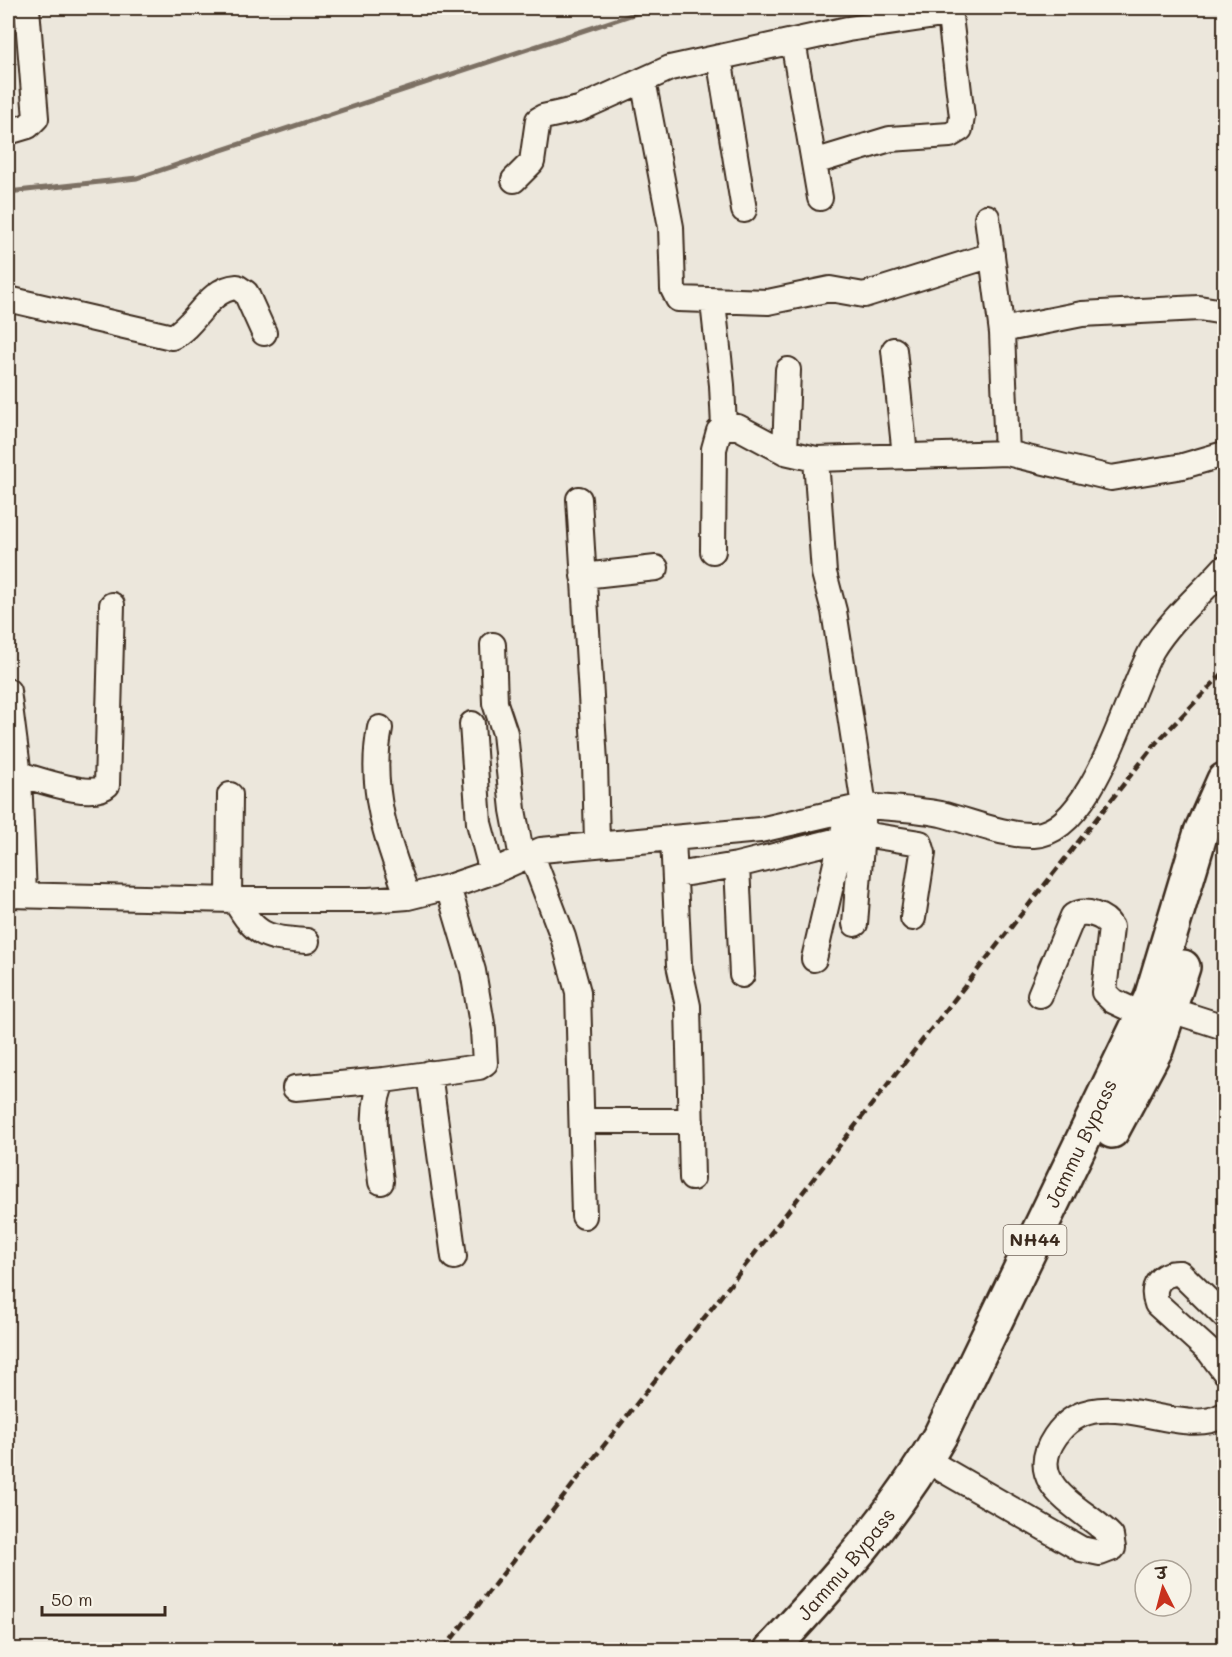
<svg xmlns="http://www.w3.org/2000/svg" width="1232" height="1657" font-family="Mali,'Playpen Sans Deva',sans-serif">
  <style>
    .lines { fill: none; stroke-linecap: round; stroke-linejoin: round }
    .stream { stroke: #7c7064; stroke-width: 5 }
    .minor-casing { stroke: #3b2a1e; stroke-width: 28 }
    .highway-casing { stroke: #3b2a1e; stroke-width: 38 }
    .minor { stroke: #f7f3e8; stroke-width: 24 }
    .highway { stroke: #f7f3e8; stroke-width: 33 }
    .rail { stroke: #3b2a1e; stroke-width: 4.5; stroke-dasharray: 9 4.5; stroke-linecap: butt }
    .labels { text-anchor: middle; stroke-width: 6; stroke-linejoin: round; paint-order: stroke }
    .shield { fill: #f7f3e8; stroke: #73665b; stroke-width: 1.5 }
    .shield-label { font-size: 18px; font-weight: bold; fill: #3b2a1e }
    .street-label { font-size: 20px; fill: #3b2a1e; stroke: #f7f3e8 }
  </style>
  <rect width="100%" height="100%" fill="#ece7dc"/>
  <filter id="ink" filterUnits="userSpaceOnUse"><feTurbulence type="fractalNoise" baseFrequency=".0167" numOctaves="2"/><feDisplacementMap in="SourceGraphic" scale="12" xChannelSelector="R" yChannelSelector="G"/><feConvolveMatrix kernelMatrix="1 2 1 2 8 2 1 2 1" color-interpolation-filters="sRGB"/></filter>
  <g filter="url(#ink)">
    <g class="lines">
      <path class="stream" d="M8,192l129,-14 515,-170"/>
      <defs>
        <path id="minor" d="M793,41l27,157
          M719,57l25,153
          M643,80l28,147 2,62 5,10 90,3 62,-13 34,6 128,-40
          M8,132l20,-6 8,-8 -9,-110
          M814,162l76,-23 60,-4 10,-6 2,-12 -13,-109
          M514,180l18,-18 6,-42 5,-3 36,-8 91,-41 178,-39 101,-15
          M987,217l15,116 5,120
          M8,299l164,38c25,-12 35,-48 65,-50l9,6 18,40
          M713,302l9,83 2,42
          M1002,330l80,-16 117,-6 25,4
          M894,350l11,106
          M785,452l3,-82
          M579,499l16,263 2,81
          M713,551l1,-102 5,-18 5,-4h14l47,25 31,7
          M583,576l73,-8
          M493,645l2,58 10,30 8,77 9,48
          M8,691l11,85 5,119
          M472,724l7,99 13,49
          M380,728c-12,61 7,113 28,169
          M19,774c19,5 73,26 88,11l5,-180
          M863,834l57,9 3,10 -10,65
          M673,838l6,127 9,41 4,172
          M531,853l32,84 15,55 6,224
          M737,865l5,110
          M676,875l61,-10 106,-26
          M8,895l227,5h134l39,-3 40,-10 44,-15 49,-22 219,-20 104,-24 -30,-195 -10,-38 -8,-114 191,-6 104,25 72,-12 41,-12
          M229,900l1,-105
          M235,900c21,37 31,38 72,41
          M855,924l9,-118c26,2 52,3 77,8 29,7 63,22 93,21 59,-2 93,-142 118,-185 18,-30 49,-56 72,-82
          M814,959l31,-135
          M1040,995l33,-79c12,-8 32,0 38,11l-7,65 9,9 30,14
          M1171,1010l53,17
          M429,1073l25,184
          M295,1088l89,-8 95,-13 6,-4 -2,-33 -10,-59 -25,-84
          M582,1121h109
          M381,1182c-3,-32 -14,-74 3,-102
          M1224,1316l-44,-43c-19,-1 -30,13 -23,31l52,47 15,20
          M926,1460l155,89 19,4 13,-5 -2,-12c-27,-28 -89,-50 -56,-99 41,-62 121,5 169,-22"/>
        <g id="highway">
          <path d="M1112,1131l45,-84 26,-80"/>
          <path id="s1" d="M771,1650c64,-69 123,-134 170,-216l210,-436 50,-166 23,-52"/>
        </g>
      </defs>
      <use href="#minor" class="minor-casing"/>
      <use href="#highway" class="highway-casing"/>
      <use href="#minor" class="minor"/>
      <use href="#highway" class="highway"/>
      <path class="rail" d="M443,1650l713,-907 68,-71"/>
    </g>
  </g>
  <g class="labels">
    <rect class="shield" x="1003.5" y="1225" width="63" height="30" rx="4.5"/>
    <g class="shield-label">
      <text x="1035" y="1246">NH44</text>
    </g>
    <g class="street-label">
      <text dy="7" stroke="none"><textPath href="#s1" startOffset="598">Jammu Bypass</textPath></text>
      <text dy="7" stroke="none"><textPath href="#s1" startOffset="114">Jammu Bypass</textPath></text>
    </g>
  </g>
  <rect width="1232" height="1657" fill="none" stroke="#f7f3e8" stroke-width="30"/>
  <rect x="15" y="15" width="1202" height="1627" fill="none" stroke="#3b2a1e" stroke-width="2" filter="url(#ink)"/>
  <g transform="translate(1163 1588) rotate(354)"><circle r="28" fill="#f7f3e8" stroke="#aca397" stroke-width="1.5"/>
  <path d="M0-4.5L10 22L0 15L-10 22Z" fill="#c8321e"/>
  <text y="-9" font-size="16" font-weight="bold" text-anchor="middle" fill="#3b2a1e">उ</text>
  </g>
  <path d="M42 1606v9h123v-9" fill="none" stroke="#3b2a1e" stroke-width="3"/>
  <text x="51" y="1606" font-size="18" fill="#3b2a1e" stroke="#f7f3e8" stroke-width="4.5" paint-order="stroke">50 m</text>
</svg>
